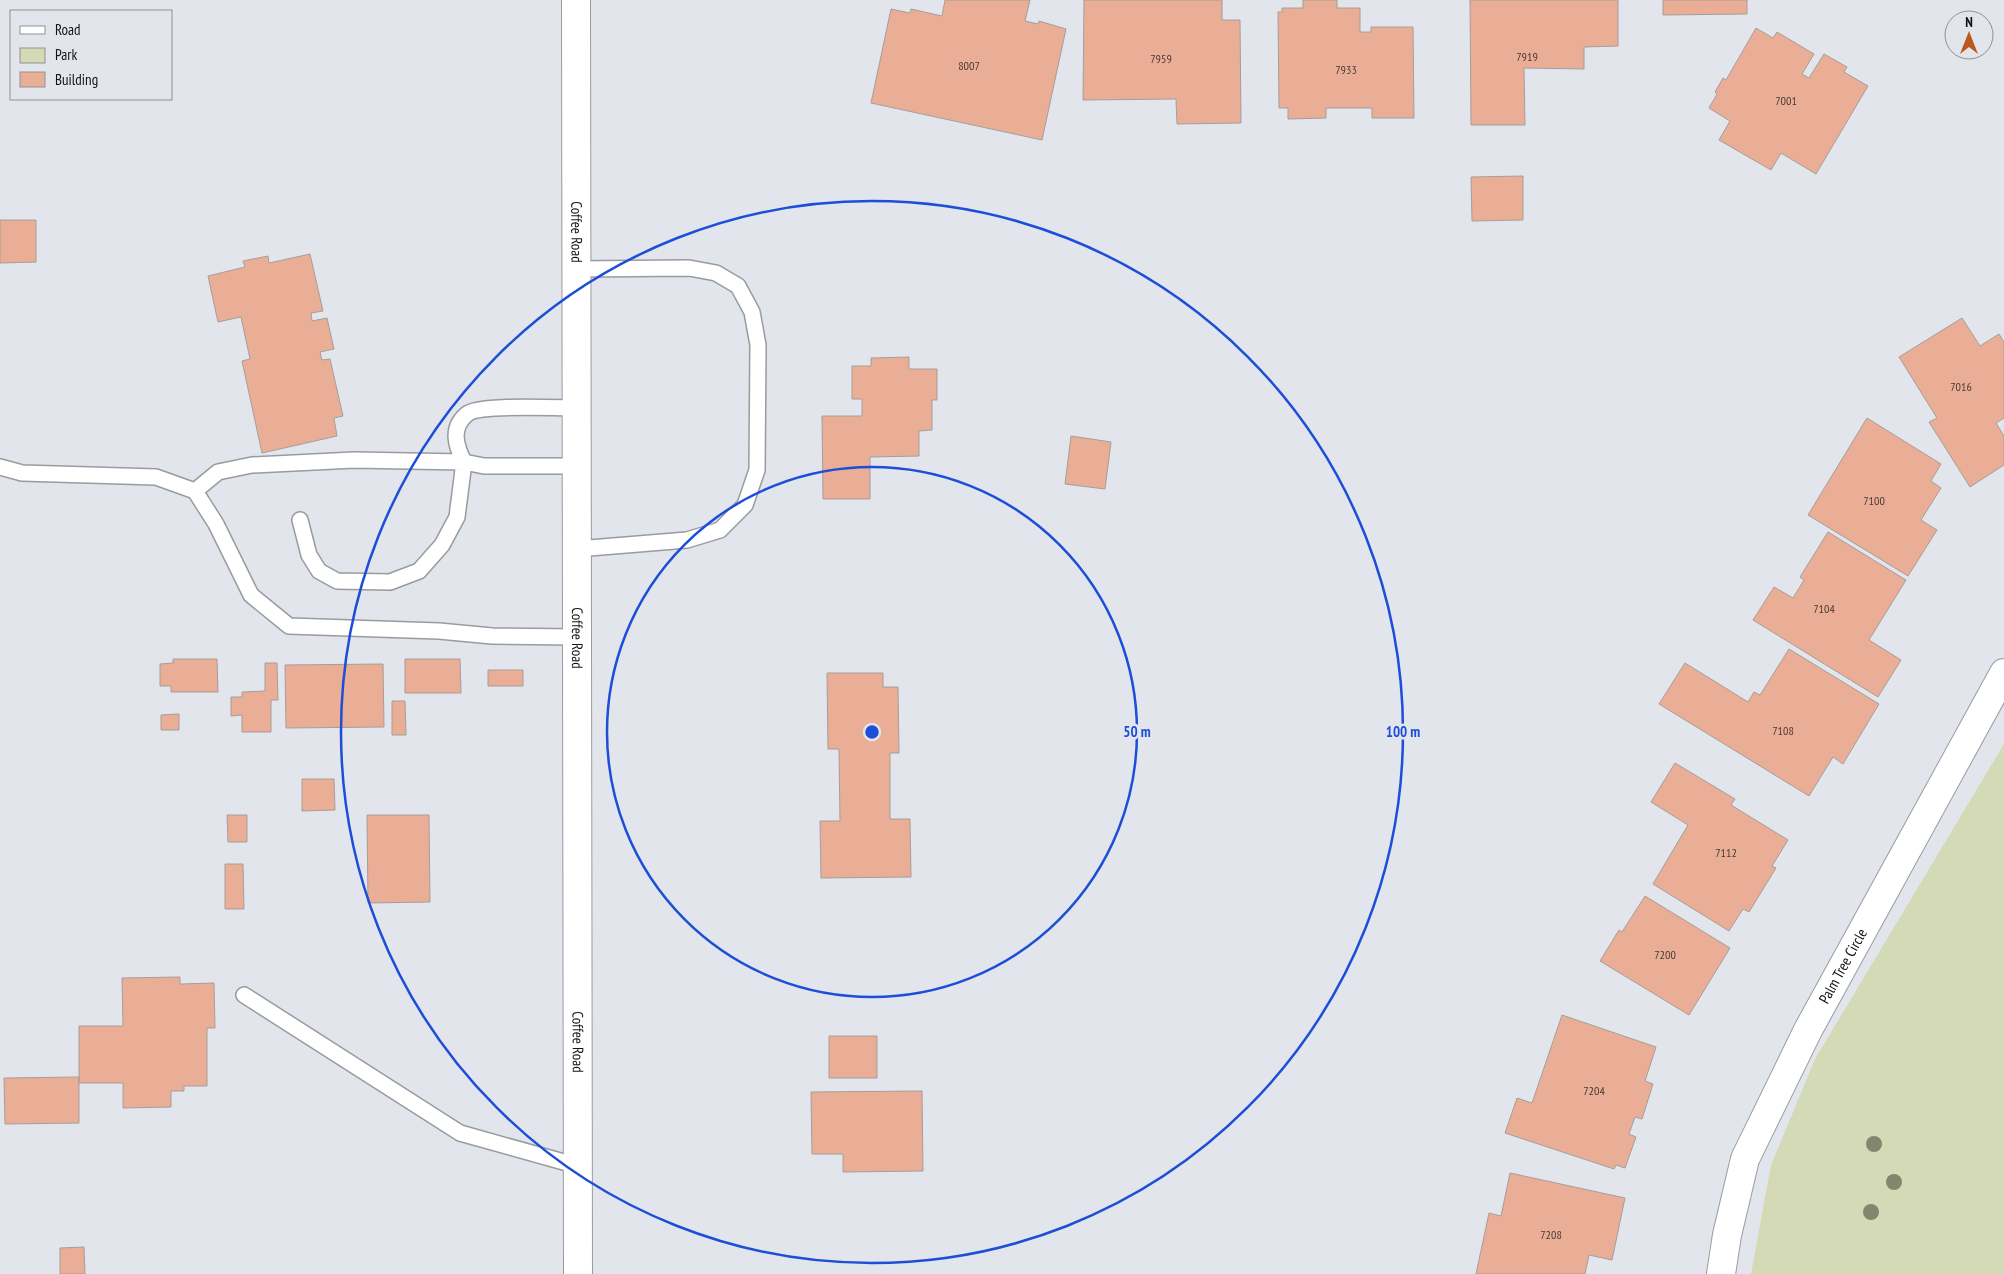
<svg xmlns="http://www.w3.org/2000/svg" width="2004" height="1274" font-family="'PT Sans Narrow',sans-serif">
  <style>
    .green { fill: #d5dab6 }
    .building { fill: #e9ae95; stroke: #a59e9c }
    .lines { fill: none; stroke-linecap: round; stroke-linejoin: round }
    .service-casing { stroke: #989ba0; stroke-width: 18 }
    .minor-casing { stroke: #989ba0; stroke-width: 30 }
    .secondary-casing { stroke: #989ba0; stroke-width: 30 }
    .service { stroke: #fff; stroke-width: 15 }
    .minor { stroke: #fff; stroke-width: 28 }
    .secondary { stroke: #fff; stroke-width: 28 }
    .tree { fill: #82866f }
    .ring { fill: none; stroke: #1d4ed8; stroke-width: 2.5 }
    .labels { text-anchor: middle; stroke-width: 5; stroke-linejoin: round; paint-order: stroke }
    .number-label { font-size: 12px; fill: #483a35 }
    .street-label { font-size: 15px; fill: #121315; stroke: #e2e5eb }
    .centre { fill: #1d4ed8; stroke: #e2e5eb; stroke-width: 2.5 }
    .ring-label { font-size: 15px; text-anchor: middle; font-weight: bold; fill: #1d4ed8; stroke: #e2e5eb; stroke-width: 5; stroke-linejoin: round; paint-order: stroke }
  </style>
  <rect width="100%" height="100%" fill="#e2e5eb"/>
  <path class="green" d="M2004,744v530h-253l20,-109 44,-106z"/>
  <path class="building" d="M945,0h85l-5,21 13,3 1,-3 27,8 -24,111 -171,-37 20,-94 19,4 1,-4 31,7z
    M1084,0h138v20h18l1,103 -64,1 -1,-25 -93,1z
    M1303,0h34v8h23v24h11v-5h42l1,91h-42v-10h-46v10l-38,1v-11h-9l-1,-96h4v-4h21z
    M1470,0h148v46l-34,1v22l-60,-1 1,57h-54z
    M1663,0h84v14l-84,1z
    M1756,28l17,10 4,-6 37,22 -12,20 7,4 15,-24 23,13 -3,5 24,14 -52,88 -35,-21 -10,17 -52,-30 11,-19 -21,-13 8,-14 -2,-2 8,-14 3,2z
    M1523,176v44l-51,1 -1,-44z
    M0,220h36v42l-36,1z
    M310,254l13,57 -12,2 1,8 15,-3 7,31 -14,3 2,8 8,-1 13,57 -9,2 3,18 -75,17 -20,-92 8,-2 -9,-42 -23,5 -10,-46 37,-9 -2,-6 25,-5 1,7z
    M1962,318l18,28 19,-12 5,8v76l-8,5 8,13v29l-34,22 -41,-65 8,-4 -38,-61z
    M909,357v12h28v31h-5v30l-13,1v25l-49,1v42h-47l-1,-83h40v-17h-10v-33h19v-8z
    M1867,418l74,46 -10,17 10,7 -20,32 16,10 -29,46 -100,-61z
    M1071,436l40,6 -6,47 -40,-5z
    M1828,532l78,48 -37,60 32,20 -23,37 -125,-77 21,-33 19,11 11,-18 -4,-3z
    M1789,649l90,55 -36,60 -10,-7 -24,39 -150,-92 26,-41 63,39 6,-10 6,3z
    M173,659h44l1,33h-47v-6h-11v-22l13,-1z
    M405,659h55l1,34h-56z
    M265,663h12l1,37h-7v32h-29v-17l-11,1v-19h11v-5l23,-1z
    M383,664l1,63 -98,1 -1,-63z
    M488,670h35v16h-35z
    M827,673h56v14h15l1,66h-9v66h20l1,58 -90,1 -1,-57h20l-1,-72h-11z
    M392,701h13l1,34h-14z
    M179,714v16h-18v-15z
    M1675,763l60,36 -4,6 57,35 -16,26 4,2 -27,44 -6,-3 -14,22 -76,-47 35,-59 -37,-23z
    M302,779h32l1,31 -33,1z
    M227,815h20v27h-19z
    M367,815h62l1,87 -62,1z
    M225,864h18l1,45h-19z
    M1645,896l85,52 -41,67 -89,-54 19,-31 3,2z
    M180,977v7l34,-1 1,45h-8v58h-23v5h-13v16l-48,1v-25h-44v-57h44l-1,-48z
    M1562,1015l94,32 -11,34 8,3 -11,35 -7,-2 -6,17 7,3 -11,31 -9,-3 -2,4 -109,-36 12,-35 15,5z
    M829,1036h48v42h-48z
    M79,1077v46l-74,1 -1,-46z
    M922,1091l1,80 -80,1v-18h-31l-1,-62z
    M1510,1173l115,25 -13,62 -23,-5 -4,19h-109l13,-61 12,3z
    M84,1247l1,27h-25v-26z"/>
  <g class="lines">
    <defs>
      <path id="service" d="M576,269l113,-1 27,5 22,13 14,26 6,33 -1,125 -12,35 -25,25 -33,10 -110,9
        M577,408c-19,0 -99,-4 -110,6 -17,14 -11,32 -3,48l20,4h93
        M0,467l22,6 134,4 39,14 21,33 35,71 38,31 150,5 53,5 85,1
        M195,491l23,-19 34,-7 102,-5 110,2 -7,55 -15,28 -23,26 -29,11 -53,-1 -18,-10 -10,-16 -9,-35
        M244,995l216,138 118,33"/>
      <g id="minor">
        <path id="s1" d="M1721,1274l6,-39 18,-76 63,-129 196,-357"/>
      </g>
      <g id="secondary">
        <path id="s2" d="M576,0l2,1274"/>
      </g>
    </defs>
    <use href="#service" class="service-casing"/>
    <use href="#minor" class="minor-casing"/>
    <use href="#secondary" class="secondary-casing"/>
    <use href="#service" class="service"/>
    <use href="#minor" class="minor"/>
    <use href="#secondary" class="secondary"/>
  </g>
  <g class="tree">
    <circle cx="1874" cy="1144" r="8"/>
    <circle cx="1894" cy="1182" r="8"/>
    <circle cx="1871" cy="1212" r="8"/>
  </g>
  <g class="ring">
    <circle cx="872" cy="732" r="265"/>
    <circle cx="872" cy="732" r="531"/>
  </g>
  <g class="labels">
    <g class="number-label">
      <text x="1527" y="61">7919</text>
      <text x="1161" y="63">7959</text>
      <text x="969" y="70">8007</text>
      <text x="1346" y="74">7933</text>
      <text x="1786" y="105">7001</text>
      <text x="1961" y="391">7016</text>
      <text x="1874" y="505">7100</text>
      <text x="1824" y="613">7104</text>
      <text x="1783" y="735">7108</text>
      <text x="1726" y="857">7112</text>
      <text x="1665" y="959">7200</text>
      <text x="1594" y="1095">7204</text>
      <text x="1551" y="1239">7208</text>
    </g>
    <g class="street-label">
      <text dy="5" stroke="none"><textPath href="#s2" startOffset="232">Coffee Road</textPath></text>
      <text dy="5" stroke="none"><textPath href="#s2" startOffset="638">Coffee Road</textPath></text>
      <text dy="5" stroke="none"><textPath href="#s1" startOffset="334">Palm Tree Circle</textPath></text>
      <text dy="5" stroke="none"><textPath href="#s2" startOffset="1042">Coffee Road</textPath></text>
    </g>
  </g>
  <circle cx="872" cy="732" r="8" class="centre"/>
  <g class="ring-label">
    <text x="1137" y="737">50 m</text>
    <text x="1403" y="737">100 m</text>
  </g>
  <rect x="10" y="10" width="162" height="90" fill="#e2e5eb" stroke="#8f9195"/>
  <rect x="20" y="26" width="25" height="8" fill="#ffffff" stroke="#8f9195"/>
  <text x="55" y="35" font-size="15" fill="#121315">Road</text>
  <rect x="20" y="48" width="25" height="15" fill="#d5dab6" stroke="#8f9195"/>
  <text x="55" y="60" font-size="15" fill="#121315">Park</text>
  <rect x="20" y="72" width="25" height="15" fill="#e9ae95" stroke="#8f9195"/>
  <text x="55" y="85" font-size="15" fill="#121315">Building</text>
  <g transform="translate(1969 35)"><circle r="24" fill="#e2e5eb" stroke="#8f9195"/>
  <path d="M0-4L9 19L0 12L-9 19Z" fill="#bb591d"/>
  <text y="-8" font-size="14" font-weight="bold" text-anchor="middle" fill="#121315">N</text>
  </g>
</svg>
